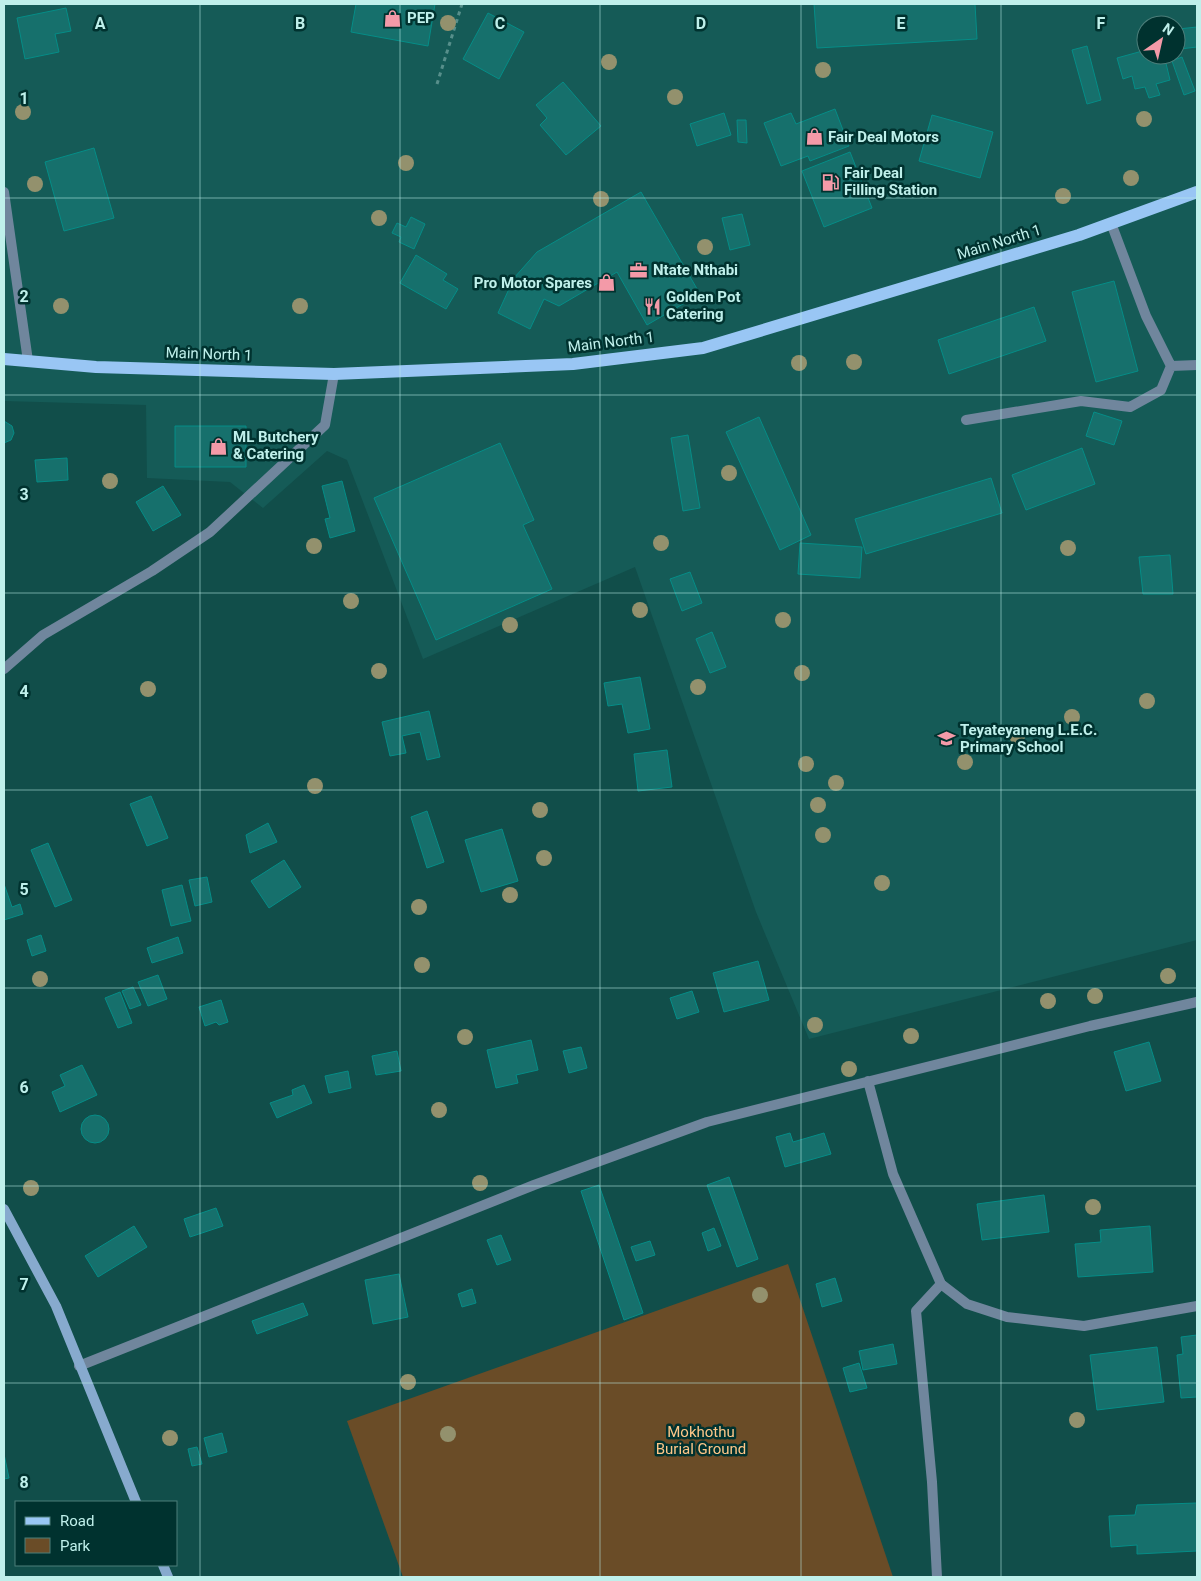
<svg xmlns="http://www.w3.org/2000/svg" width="1201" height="1581" font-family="Roboto,sans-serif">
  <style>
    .built { fill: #155b57; fill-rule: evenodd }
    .green { fill: #6a4c27 }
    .building { fill: #16706c; stroke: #058d87 }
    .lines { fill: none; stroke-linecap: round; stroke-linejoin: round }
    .path { stroke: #578f8b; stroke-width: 3; stroke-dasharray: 4 4; stroke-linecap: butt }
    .lane { stroke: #70869d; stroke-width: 10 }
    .street { stroke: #70869d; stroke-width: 10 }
    .secondary { stroke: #87aace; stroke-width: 10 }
    .primary { stroke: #99c6f4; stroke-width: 12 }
    .tree { fill: #93916d }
    .grid { fill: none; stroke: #bff0eb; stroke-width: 1; stroke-opacity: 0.55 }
    .labels { text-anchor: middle; stroke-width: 5; stroke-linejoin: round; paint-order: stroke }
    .poi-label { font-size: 15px; font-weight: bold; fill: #bff0eb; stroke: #00322f; text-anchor: start }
    .street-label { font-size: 15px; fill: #bff0eb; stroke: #00322f }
    .park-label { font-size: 15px; fill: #fec789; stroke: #00322f }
    .grid-label { font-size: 16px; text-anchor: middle; font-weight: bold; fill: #bff0eb; stroke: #00322f; stroke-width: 5; stroke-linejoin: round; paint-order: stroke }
  </style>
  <rect width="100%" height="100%" fill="#114e4a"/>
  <path class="built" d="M4,4h1193v936l-388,99 -53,-127 -121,-345 -212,92 -76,-199 -20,-9 -64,57 -33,-26 -83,-4 -1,-73 -142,-4zM1146,25h30v30h-30z"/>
  <path class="green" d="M788,1264l105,313h-490l-56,-156z"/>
  <path class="building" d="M356,4h79l-7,42 -77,-14z
    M814,4h161l2,35 -160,9z
    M66,8l5,23 -16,3 4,18 -34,7 -8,-41z
    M488,13l36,19 -25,47 -36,-20z
    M1197,27v20l-17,2 -2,-20z
    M1087,46l14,54 -14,4 -15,-54z
    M1146,50v5h18l6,25 -14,4 4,11 -11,3 -4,-11 -10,2 -3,-13 -9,3 -6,-21z
    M1182,57l13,34 -11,4 -12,-34z
    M563,82l38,44 -35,29 -26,-30 7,-7 -11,-13z
    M835,109l14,37 -39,15 -2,-5 -27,10 -17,-43 27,-10 5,11z
    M724,113l7,22 -34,11 -7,-22z
    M932,115l61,17 -13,46 -61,-17z
    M737,120h9l1,23 -9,-1z
    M94,148l20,70 -50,13 -19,-69z
    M850,152l22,56 -48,19 -22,-56z
    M641,192l59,102 -53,31 -30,-53 -58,34 -15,-7 -14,30 -32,-16 16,-35 23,-26z
    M742,214l8,31 -20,5 -8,-32z
    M411,217l14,7 -11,25 -15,-7 2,-5 -9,-4 5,-10 9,4z
    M416,255l31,19 -4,6 15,9 -12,20 -46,-26z
    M1114,281l24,90 -42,11 -24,-90z
    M1034,307l12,34 -97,33 -11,-34z
    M1094,412l28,9 -8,24 -28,-9z
    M759,417l52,118 -31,15 -54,-118z
    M4,421l8,5 2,7 -3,7 -7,3z
    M175,426h71v41h-71z
    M688,435l12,73 -17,3 -12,-73z
    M500,443l34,77 -11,5 29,64 -116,51 -62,-142z
    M1082,448l13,36 -69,26 -14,-35z
    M67,458l1,22 -31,2 -2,-22z
    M991,478l11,35 -136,41 -11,-35z
    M342,481l13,50 -25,7 -5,-19 5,-1 -8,-32z
    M163,486l18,29 -28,16 -17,-29z
    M800,543l62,4 -2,31 -62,-4z
    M1170,555l3,39h-30l-4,-37z
    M690,572l12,31 -20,8 -12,-32z
    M712,632l14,35 -16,6 -14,-34z
    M640,677l10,52 -22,4 -6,-29 -14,2 -4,-23z
    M429,711l11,46 -13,3 -7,-28 -18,4 4,17 -16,3 -8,-34z
    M667,750l5,37 -34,4 -4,-37z
    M151,796l17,42 -21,8 -17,-42z
    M427,811l17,51 -17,6 -16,-51z
    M268,823l9,19 -27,11 -4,-18z
    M502,829l16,52 -37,11 -16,-52z
    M48,843l24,57 -17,7 -24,-57z
    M284,860l17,27 -32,21 -18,-27z
    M207,877l5,25 -17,4 -6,-26z
    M4,884l8,23 8,-3 3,10 -19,6z
    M182,885l9,36 -20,5 -9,-36z
    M41,935l5,16 -14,5 -5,-16z
    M178,937l5,16 -31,10 -5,-15z
    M758,961l11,39 -45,12 -11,-39z
    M158,975l9,24 -19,7 -10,-24z
    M133,987l8,18 -11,4 -8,-18z
    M692,991l7,21 -22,7 -7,-21z
    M120,992l12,31 -14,5 -13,-30z
    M221,1000l7,22 -9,3 -3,-3 -11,4 -6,-19z
    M531,1040l7,30 -22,5 2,8 -22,5 -9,-38z
    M1149,1042l12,39 -35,10 -12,-39z
    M581,1047l6,21 -18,5 -6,-22z
    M397,1051l4,20 -25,4 -4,-19z
    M82,1065l15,30 -37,17 -8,-20 13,-6 -5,-11z
    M348,1071l3,17 -22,5 -4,-17z
    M304,1085l8,18 -35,15 -7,-15 23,-8 -1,-5z
    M81 1129a14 14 0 1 1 28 0a14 14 0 1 1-28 0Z
    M790,1133l3,9 31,-9 7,21 -46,13 -9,-30z
    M729,1177l29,82 -21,8 -30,-82z
    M599,1185l44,128 -19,7 -43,-129z
    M1044,1195l5,37 -67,8 -5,-36z
    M216,1208l7,18 -33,11 -6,-18z
    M134,1226l13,21 -49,30 -13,-21z
    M1150,1226l3,46 -75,5 -3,-33 26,-2 -1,-12z
    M714,1228l7,18 -13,5 -6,-18z
    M501,1235l10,25 -14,5 -10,-25z
    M650,1241l5,14 -19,6 -5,-14z
    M399,1274l9,43 -35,7 -8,-44z
    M835,1278l7,23 -20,6 -6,-23z
    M472,1289l4,14 -14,4 -4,-13z
    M303,1303l5,12 -51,19 -5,-13z
    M1197,1335v62l-16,1 -4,-43 6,-1 -2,-17z
    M893,1344l4,20 -34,6 -4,-19z
    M1157,1347l7,55 -67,8 -7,-55z
    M859,1363l8,25 -17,4 -7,-24z
    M222,1433l5,19 -18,5 -5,-19z
    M197,1447l5,17 -10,2 -4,-17z
    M4,1454l5,24 -5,1z
    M1197,1503v48l-60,3v-9l-26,2 -2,-31 26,-1 2,-10z"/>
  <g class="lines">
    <path class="path" d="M437,84l25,-80"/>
    <path class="lane" d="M1111,223l35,93 25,50 26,-1
      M966,420l115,-19 49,6 31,-17 10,-24
      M937,1577l-5,-95 -16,-171 25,-27"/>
    <path class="street" d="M4,192l24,169
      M4,669l39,-34 109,-64 58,-39 115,-107 9,-51
      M868,1081l25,93 48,110 26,20 40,13 77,9 113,-20
      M79,1366l455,-181 173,-63 383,-96 107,-24"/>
    <path class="secondary" d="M4,1209l52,97 80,196
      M163,1565l5,12"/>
    <path class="primary" d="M4,359l92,8 238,7 239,-10 130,-16 376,-113 118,-43"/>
  </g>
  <g class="tree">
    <circle cx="448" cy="23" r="8"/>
    <circle cx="609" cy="62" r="8"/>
    <circle cx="823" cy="70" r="8"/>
    <circle cx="675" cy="97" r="8"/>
    <circle cx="23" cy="112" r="8"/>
    <circle cx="1144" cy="119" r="8"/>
    <circle cx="406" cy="163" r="8"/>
    <circle cx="1131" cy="178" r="8"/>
    <circle cx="35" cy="184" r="8"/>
    <circle cx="1063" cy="196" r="8"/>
    <circle cx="601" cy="199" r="8"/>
    <circle cx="379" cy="218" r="8"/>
    <circle cx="705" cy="247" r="8"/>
    <circle cx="61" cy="306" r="8"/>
    <circle cx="300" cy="306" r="8"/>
    <circle cx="854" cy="362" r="8"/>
    <circle cx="799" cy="363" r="8"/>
    <circle cx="729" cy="473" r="8"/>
    <circle cx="110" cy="481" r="8"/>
    <circle cx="661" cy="543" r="8"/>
    <circle cx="314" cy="546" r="8"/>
    <circle cx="1068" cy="548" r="8"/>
    <circle cx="351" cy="601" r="8"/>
    <circle cx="640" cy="610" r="8"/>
    <circle cx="783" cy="620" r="8"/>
    <circle cx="510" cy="625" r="8"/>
    <circle cx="379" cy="671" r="8"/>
    <circle cx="802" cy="673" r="8"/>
    <circle cx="698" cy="687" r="8"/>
    <circle cx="148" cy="689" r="8"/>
    <circle cx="1147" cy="701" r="8"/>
    <circle cx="1072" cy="717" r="8"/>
    <circle cx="1017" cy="736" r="8"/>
    <circle cx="965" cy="762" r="8"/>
    <circle cx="806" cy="764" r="8"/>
    <circle cx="836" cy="783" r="8"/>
    <circle cx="315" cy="786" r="8"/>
    <circle cx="818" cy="805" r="8"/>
    <circle cx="540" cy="810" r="8"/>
    <circle cx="823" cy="835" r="8"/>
    <circle cx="544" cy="858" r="8"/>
    <circle cx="882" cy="883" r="8"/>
    <circle cx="510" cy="895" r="8"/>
    <circle cx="419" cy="907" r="8"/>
    <circle cx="422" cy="965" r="8"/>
    <circle cx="1168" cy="976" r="8"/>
    <circle cx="40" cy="979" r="8"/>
    <circle cx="1095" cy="996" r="8"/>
    <circle cx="1048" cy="1001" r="8"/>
    <circle cx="815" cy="1025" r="8"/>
    <circle cx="911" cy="1036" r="8"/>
    <circle cx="465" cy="1037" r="8"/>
    <circle cx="849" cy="1069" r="8"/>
    <circle cx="439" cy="1110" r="8"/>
    <circle cx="480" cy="1183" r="8"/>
    <circle cx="31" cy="1188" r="8"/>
    <circle cx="1093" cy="1207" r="8"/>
    <circle cx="760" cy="1295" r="8"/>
    <circle cx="408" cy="1382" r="8"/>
    <circle cx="1077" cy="1420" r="8"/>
    <circle cx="448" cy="1434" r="8"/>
    <circle cx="170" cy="1438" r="8"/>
  </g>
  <path class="grid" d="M200,4v1573M400,4v1573M600,4v1573M801,4v1573M1001,4v1573M4,198h1193M4,395h1193M4,593h1193M4,790h1193M4,988h1193M4,1186h1193M4,1383h1193"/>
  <defs>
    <symbol id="shop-bare" viewBox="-9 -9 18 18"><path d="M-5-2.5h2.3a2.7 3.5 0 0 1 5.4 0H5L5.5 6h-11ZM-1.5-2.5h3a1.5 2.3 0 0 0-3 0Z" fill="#f39aa8" stroke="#00322f" stroke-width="2.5" paint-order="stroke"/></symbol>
    <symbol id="fuel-bare" viewBox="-9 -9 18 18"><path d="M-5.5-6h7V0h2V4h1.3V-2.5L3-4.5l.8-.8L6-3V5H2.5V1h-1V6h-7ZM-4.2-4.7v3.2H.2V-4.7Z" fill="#f39aa8" stroke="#00322f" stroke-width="2.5" paint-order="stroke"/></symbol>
    <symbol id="office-bare" viewBox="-9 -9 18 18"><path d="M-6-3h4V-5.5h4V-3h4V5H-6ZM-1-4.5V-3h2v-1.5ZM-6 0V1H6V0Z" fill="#f39aa8" stroke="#00322f" stroke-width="2.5" paint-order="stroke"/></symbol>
    <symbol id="restaurant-bare" viewBox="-9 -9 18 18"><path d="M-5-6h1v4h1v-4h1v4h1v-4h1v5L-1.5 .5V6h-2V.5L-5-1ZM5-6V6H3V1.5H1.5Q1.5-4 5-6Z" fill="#f39aa8" stroke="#00322f" stroke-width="2.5" paint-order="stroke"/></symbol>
    <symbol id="school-bare" viewBox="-9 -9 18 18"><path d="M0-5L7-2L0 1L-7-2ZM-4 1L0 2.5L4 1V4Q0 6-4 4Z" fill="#f39aa8" stroke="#00322f" stroke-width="2.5" paint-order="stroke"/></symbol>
  </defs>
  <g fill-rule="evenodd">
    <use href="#shop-bare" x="380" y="6" width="25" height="25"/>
    <use href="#shop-bare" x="802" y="124" width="25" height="25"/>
    <use href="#fuel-bare" x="818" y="170" width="25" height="25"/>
    <use href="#office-bare" x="626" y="258" width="25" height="25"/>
    <use href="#shop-bare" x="594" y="270" width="25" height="25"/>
    <use href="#restaurant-bare" x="640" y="294" width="25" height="25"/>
    <use href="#shop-bare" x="206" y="434" width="25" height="25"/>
    <use href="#school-bare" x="934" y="726" width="25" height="25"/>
  </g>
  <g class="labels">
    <g class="poi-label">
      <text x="407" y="23">PEP</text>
      <text x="828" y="142">Fair Deal Motors</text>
      <text x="844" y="178">Fair Deal<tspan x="844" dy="17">Filling Station</tspan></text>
      <text x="653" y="275">Ntate Nthabi</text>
      <text x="592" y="288" text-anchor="end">Pro Motor Spares</text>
      <text x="666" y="302">Golden Pot<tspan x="666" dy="17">Catering</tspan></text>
      <text x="233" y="442">ML Butchery<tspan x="233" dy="17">&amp; Catering</tspan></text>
      <text x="960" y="735">Teyateyaneng L.E.C.<tspan x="960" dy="17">Primary School</tspan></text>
    </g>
    <g class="street-label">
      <text transform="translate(999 242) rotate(-17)" y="5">Main North 1</text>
      <text transform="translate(611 342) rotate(-7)" y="5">Main North 1</text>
      <text transform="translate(209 354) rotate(2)" y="5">Main North 1</text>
    </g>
    <g class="park-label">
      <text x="701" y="1437">Mokhothu<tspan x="701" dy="17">Burial Ground</tspan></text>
    </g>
  </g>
  <g class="grid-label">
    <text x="100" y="29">A</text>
    <text x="300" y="29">B</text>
    <text x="500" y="29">C</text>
    <text x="701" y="29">D</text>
    <text x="901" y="29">E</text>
    <text x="1101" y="29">F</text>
    <text x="24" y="104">1</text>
    <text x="24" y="302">2</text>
    <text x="24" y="500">3</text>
    <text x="24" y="697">4</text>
    <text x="24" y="895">5</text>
    <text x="24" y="1093">6</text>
    <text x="24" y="1290">7</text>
    <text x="24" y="1488">8</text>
  </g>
  <rect width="1201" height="1581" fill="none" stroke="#bff0eb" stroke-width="10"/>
  <rect x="15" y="1501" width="162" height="65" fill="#00322f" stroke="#4c7e7a"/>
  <rect x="25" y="1517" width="25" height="8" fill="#99c6f4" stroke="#4c7e7a"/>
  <text x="60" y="1526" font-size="15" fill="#bff0eb">Road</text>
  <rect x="25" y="1538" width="25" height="15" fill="#6a4c27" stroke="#4c7e7a"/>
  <text x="60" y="1551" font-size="15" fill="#bff0eb">Park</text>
  <g transform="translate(1161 40) rotate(34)"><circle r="24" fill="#00322f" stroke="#4c7e7a"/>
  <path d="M0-4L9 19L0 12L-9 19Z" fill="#f39aa8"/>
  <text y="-8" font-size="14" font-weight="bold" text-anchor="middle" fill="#bff0eb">N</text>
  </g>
</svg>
